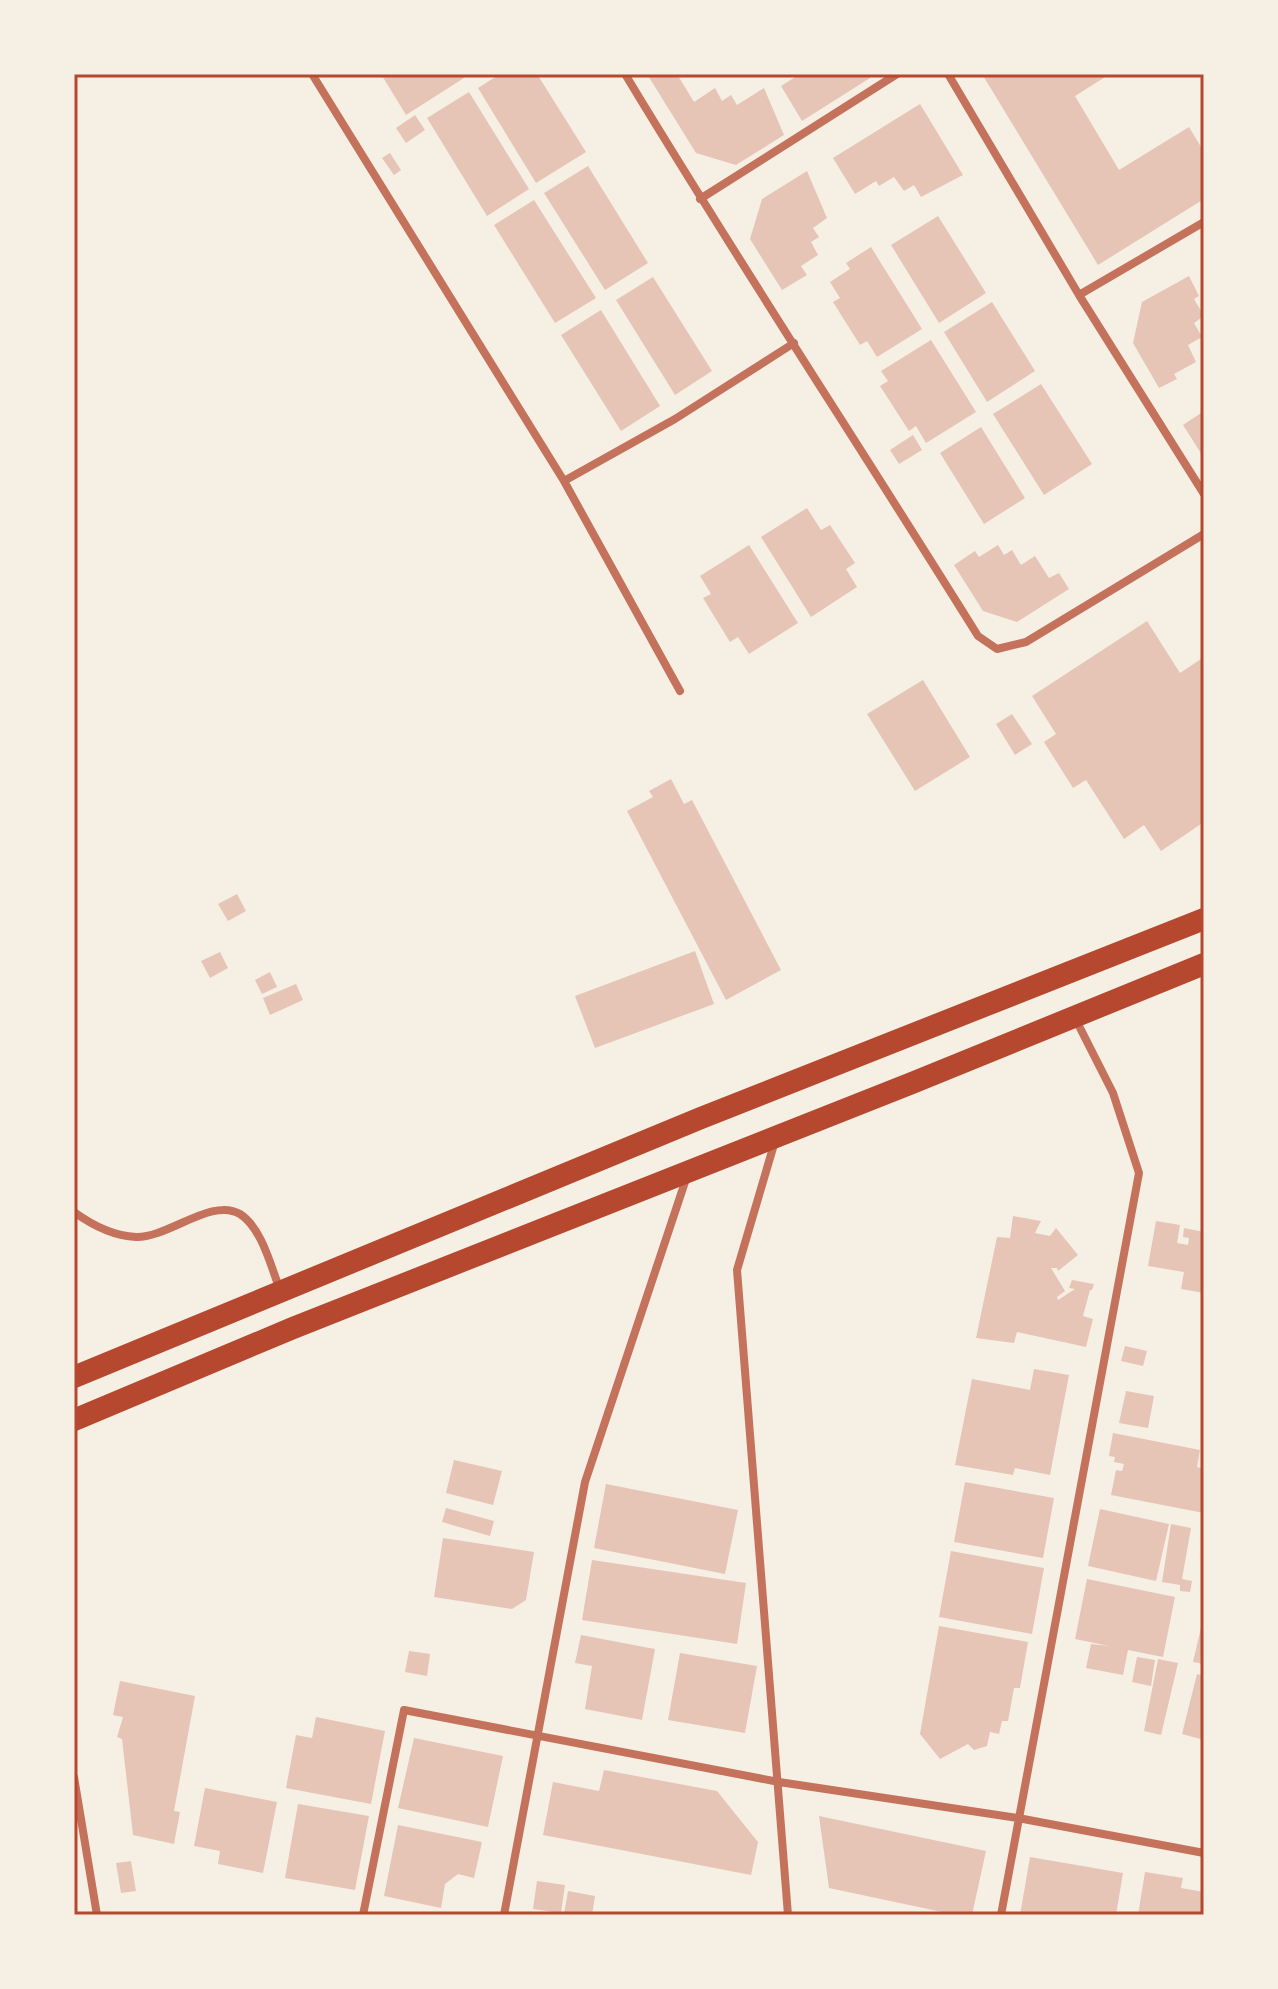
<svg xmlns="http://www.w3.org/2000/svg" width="1278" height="1989" font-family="'IBM Plex Sans',sans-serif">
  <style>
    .building { fill: #e6c5b7 }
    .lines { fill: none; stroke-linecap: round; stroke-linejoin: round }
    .minor { stroke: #c5725c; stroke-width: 8 }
    .trunk { stroke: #b5482f; stroke-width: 22 }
    .neatline { fill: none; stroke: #b5482f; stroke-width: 3 }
  </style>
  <rect width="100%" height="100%" fill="#f6efe4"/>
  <path class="building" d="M381,74h80l3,4 -58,37z
    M500,74h37l49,78 -50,31 -58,-95z
    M647,74h30l17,28 21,-14 7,13 9,-6 6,10 27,-17 20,47 -48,30 -40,-12z
    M800,74h71l-1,4 -68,43 -21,-35z
    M982,74h128l-35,22 44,74 70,-43 15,25v47l-106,66z
    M469,92l60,97 -42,27 -60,-98z
    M920,104l43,71 -42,22 -7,-12 -10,6 -10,-14 -15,9 -3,-5 -21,13 -22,-36z
    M415,115l10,15 -19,13 -10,-15z
    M390,153l11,17 -7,5 -12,-17z
    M588,166l60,97 -43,27 -61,-97z
    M807,171l20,47 -14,10 6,9 -8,5 7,13 -17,11 6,9 -25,15 -32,-51 12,-40z
    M534,200l62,98 -41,25 -61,-98z
    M938,216l48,77 -47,30 -48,-78z
    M871,247l51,82 -45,28 -10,-16 -7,4 -27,-43 7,-4 -10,-16 20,-13 -4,-6z
    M1189,276l10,20 -5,3 10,17 -10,7 8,14 -14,8 8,17 -22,12 3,5 -18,9 -26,-45 9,-41z
    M653,277l59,94 -37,24 -59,-95z
    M992,302l43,69 -48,31 -43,-70z
    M601,310l59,96 -39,25 -60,-96z
    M931,340l45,72 -50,31 -10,-17 -7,5 -29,-45 8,-5 -7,-10z
    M1041,384l51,80 -48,31 -51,-81z
    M1204,411v47l-21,-33z
    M981,427l44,71 -41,26 -44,-71z
    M913,435l9,15 -23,14 -9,-14z
    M807,508l14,22 9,-5 25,38 -9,6 11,18 -46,30 -50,-80z
    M749,545l49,78 -49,31 -11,-17 -8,5 -27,-44 8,-4 -11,-18z
    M998,545l6,10 8,-5 9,15 14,-9 14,22 10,-5 10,16 -52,33 -34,-11 -29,-46 21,-14 4,6z
    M1147,621l33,52 24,-16v165l-43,29 -17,-26 -20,14 -38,-59 -13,8 -29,-46 12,-8 -24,-38z
    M923,680l47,77 -55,34 -48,-77z
    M1012,714l20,30 -17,11 -19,-31z
    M671,779l13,25 8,-4 89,170 -55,30 -99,-189 26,-14 -4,-6z
    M237,894l9,17 -18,10 -10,-17z
    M695,951l19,53 -119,44 -20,-52z
    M220,952l8,16 -18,10 -9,-17z
    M270,972l7,15 -15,7 -7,-14z
    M296,984l7,16 -33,15 -7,-17z
    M1013,1216l28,5 -6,12 15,3 6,-8 22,27 -20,16 -1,-3h-6l14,23 -8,6 1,3 17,-11 -6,-1 3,-8 22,4 -2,6h-2l-7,26 10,3 -7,28 -69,-15 -3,11 -38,-5 21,-101 13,1z
    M1156,1221l24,4 -3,18 11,2 1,-7 -6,-1 1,-9 20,4v61l-23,-4 3,-17 -36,-6z
    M1125,1346l22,5 -4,15 -22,-5z
    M1034,1369l35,6 -19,100 -35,-7 -2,7 -58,-10 17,-86 58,11z
    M1126,1391l28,5 -6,32 -29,-5z
    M1113,1433l87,17 -3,17 7,2v44l-93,-18 5,-25 6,1 2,-7 -10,-2 1,-5 -6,-1z
    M454,1460l48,11 -9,34 -47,-12z
    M965,1482l89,16 -11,60 -89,-16z
    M606,1484l132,26 -13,64 -131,-26z
    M446,1508l48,13 -4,15 -48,-14z
    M1100,1509l69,15 -13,57 -68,-15z
    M1171,1524l20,4 -9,51 10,2 -2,11 -10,-1v-6l-18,-3z
    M443,1538l91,14 -8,48 -14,9 -78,-12z
    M951,1551l93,17 -12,66 -93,-17z
    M592,1560l154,23 -9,61 -155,-24z
    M1087,1579l88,18 -12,60 -35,-7 -5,25 -37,-7 5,-24 18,2 -34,-7z
    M1203,1619h1v45l-11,-2z
    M939,1626l89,16 -8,46h-6l-6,33h-6l-3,13 -9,-2 -3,14 -13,4 -6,-6 -28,15 -20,-25z
    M581,1635l74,14 -13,71 -57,-11 7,-43 -17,-3z
    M409,1651l21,3 -3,22 -22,-4z
    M680,1653l77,13 -12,67 -77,-13z
    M1137,1657l18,3 -4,26 -19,-4z
    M1158,1659l20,4 -17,72 -17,-4z
    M1197,1674l7,2v64l-22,-6z
    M120,1681l75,15 -21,115 6,1 -6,32 -41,-9 -11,-96 -5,-2 6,-20 -10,-2z
    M316,1717l69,14 -14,73 -85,-16 10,-53 16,3z
    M414,1738l89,18 -15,71 -90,-19z
    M604,1770l113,21 41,51 -7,33 -208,-40 10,-53 46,9z
    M205,1788l72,14 -14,71 -45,-9 2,-13 -26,-5z
    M298,1804l71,12 -14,74 -70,-12z
    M819,1816l167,35 -14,64h-16l-127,-27z
    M398,1825l84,17 -8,36 -16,-4 -13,10 -4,24 -57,-12z
    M1030,1857l93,16 -7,42h-96z
    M131,1861l5,30 -15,2 -5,-30z
    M1145,1872l38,6 -2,10 23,4v23h-66z
    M537,1881l28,4 -4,28 -28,-4z
    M568,1891l27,5 -3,19 -28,-1z"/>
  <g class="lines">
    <path class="minor" d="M312,74l252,407 116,210
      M625,74c114,189 236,374 353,562l19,13 29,-7 178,-108
      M948,74l131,221 125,199
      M700,199l197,-125
      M1079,295l125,-73
      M564,481l111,-62 119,-76
      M775,1141l-38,129 51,645
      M74,1212c18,13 38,24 62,25 32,1 76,-40 104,-23 22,14 31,53 40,76
      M74,1777l23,138
      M363,1915l41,-205 375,72 239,36 186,35
      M504,1915l81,-433 102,-306
      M1001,1915l138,-742 -26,-80 -37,-73"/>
    <path class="trunk" d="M74,1377l627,-259 503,-199
      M74,1420l219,-92 619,-245 292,-119"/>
  </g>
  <rect width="1278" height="1989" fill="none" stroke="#f6efe4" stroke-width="152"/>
  <rect x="76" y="76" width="1126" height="1837" class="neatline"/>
</svg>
